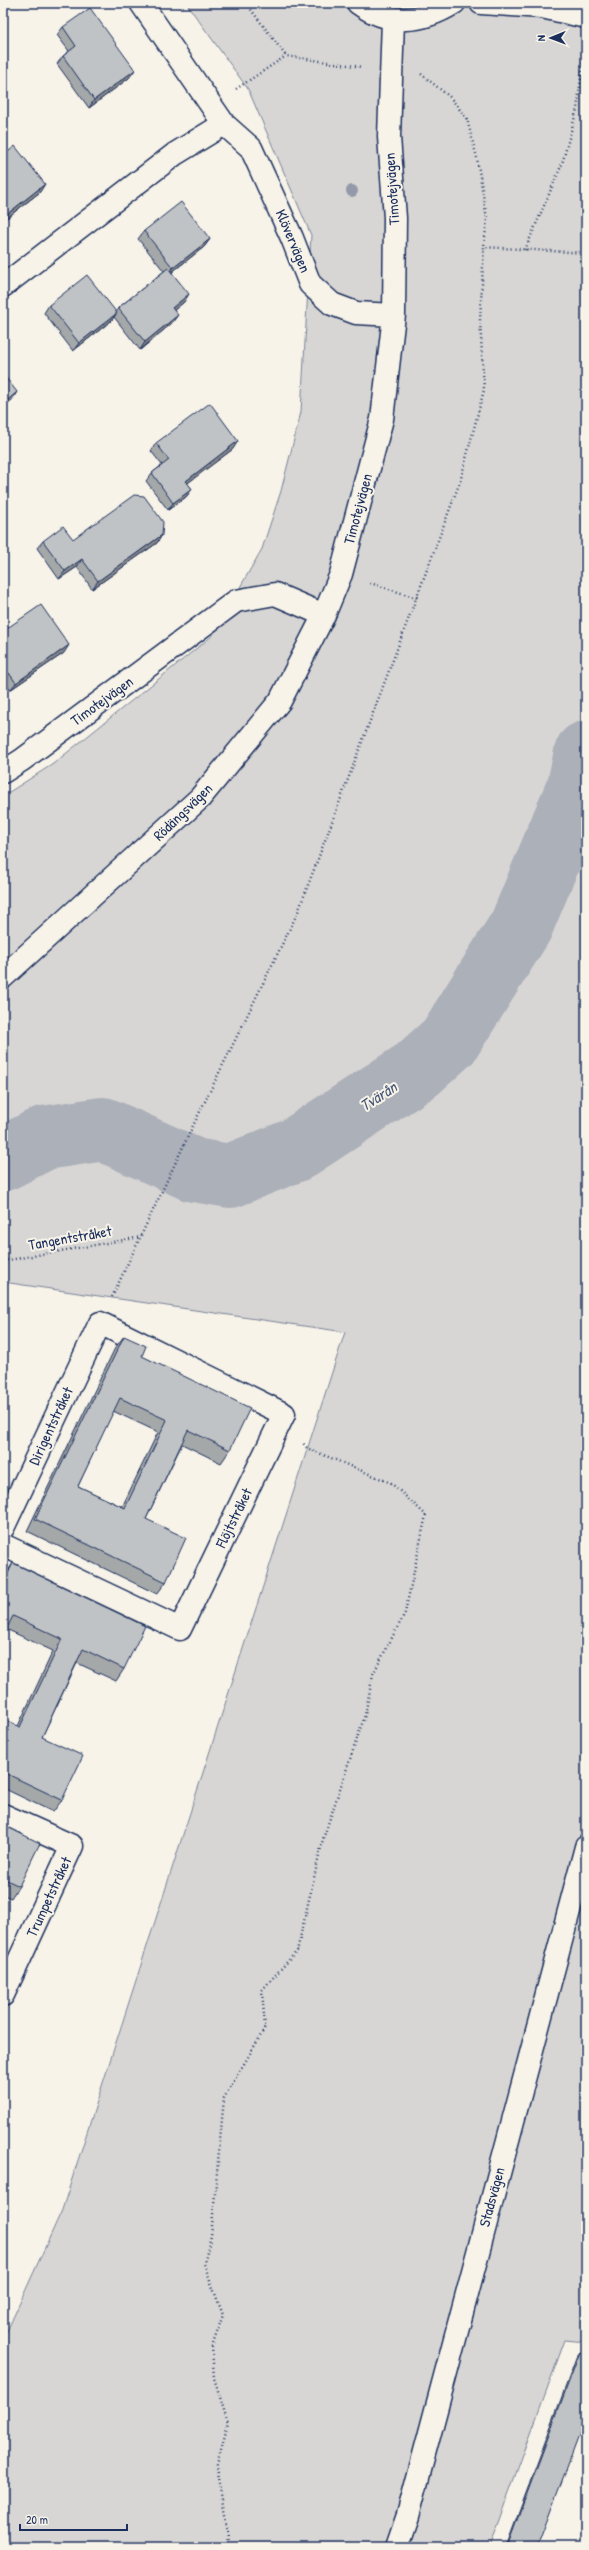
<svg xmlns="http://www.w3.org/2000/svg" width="589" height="2550" font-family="'Patrick Hand',sans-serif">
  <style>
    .green { fill: #d7d6d4; stroke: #798299 }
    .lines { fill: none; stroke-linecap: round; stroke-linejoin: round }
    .river { stroke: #acb0b9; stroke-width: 64 }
    .minor-casing { stroke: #1b2f5e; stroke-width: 25 }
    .major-casing { stroke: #1b2f5e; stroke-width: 25 }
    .path { stroke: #1b2f5e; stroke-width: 2.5; stroke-dasharray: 1 3; stroke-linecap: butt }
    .minor { stroke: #f7f3e8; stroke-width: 22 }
    .major { stroke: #f7f3e8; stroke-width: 22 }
    .minor-bridge-casing { stroke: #1b2f5e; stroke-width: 25; stroke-linecap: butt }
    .minor-bridge { stroke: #f7f3e8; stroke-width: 22 }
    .tree { fill: #9399a9 }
    .wall { fill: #a5a8a9; stroke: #1b2f5e; fill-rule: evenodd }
    .shaded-wall { fill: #86888a; stroke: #1b2f5e }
    .building { fill: #c0c3c5; stroke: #1b2f5e; fill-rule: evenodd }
    .labels { text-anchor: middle; stroke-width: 4; stroke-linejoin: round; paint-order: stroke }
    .street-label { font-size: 15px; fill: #1b2f5e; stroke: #f7f3e8 }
    .water-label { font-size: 16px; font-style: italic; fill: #465679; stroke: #f7f3e8 }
  </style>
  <rect width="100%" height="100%" fill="#f7f3e8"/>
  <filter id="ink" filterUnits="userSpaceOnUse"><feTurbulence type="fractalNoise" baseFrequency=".025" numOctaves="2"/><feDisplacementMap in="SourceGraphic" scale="8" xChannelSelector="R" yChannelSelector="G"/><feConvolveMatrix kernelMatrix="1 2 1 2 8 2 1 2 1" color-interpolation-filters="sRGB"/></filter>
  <g filter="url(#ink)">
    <path class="green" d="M186,3h400v1634l-6,-5 6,6v704l-21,-2 -76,207h-486v-207l59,-130 283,-878 -342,-50v-486l50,-32 159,-128 50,-87 19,-58 20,-79 10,-177 -63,-146z"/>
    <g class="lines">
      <path class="river" d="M3,1159l41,-21 59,-9 91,41 36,6 65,-26 122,-80 32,-29 72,-115 58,-140 7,-33"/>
      <defs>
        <path id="minor" d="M141,3l83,121 27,24 41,90 18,46 22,20 24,9 38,2
          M358,3c31,23 64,20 96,0
          M481,3l61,4
          M3,286l172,-132 49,-30
          M3,772l19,-12 214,-159 39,-7 49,21
          M3,977l197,-179 80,-97 44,-86 17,-41 41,-155 12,-104 1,-97 -6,-81 4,-117
          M3,1528l97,-205 184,91 -104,215 -177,-84
          M3,1815l69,31 -69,149"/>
        <path id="major" d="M397,2547l11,-32 178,-668"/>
      </defs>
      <use href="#minor" class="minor-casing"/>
      <use href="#major" class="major-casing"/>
      <path class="path" d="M246,3l40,53 76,11
        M421,74l29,23 17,22 10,39 10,61 -3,28
        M236,89l50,-33
        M525,250l37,-86 15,-55 8,-63
        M370,583l47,15
        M3,1261l138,-24
        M112,1297l78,-165 108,-220 162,-430 24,-92 -4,-70 4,-73 102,6
        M227,2547l1,-16 -12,-64 12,-44 -14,-45 -2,-31 11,-32 -19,-51 7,-28 13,-138 41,-70 -3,-38 35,-39 26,-112 42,-124 8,-41 32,-61 21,-98 -35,-32 -84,-35 -4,-5"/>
      <use href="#minor" class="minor"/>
      <use href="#major" class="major"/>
      <defs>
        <path id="minor-bridge" d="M542,7l44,10"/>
      </defs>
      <use href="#minor-bridge" class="minor-bridge-casing"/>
      <use href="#minor-bridge" class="minor-bridge"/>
    </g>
    <circle class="tree" cx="352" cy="191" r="6"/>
    <path class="wall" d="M63,27l66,51 -40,30 -32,-44 6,-8 6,-5 -12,-16z
      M3,156l37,36 -37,29z
      M144,231l66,8 -6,8 -32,25 12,30 -10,8 -2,13 -32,27 -26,-33 -3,4 -38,30 -29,-38 5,-8 67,7 2,-4 46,-37 -26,-32z
      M156,443l77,6 -46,34 5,6 -6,8 -18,13 -22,-29 6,-8 10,-8 -11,-14z
      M162,535l-5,8 -65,46 -15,-22 -18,12 -22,-31 6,-7z
      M3,631l61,22 -54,37 -6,-9h-1z
      M124,1336l18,20 88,94 -9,13 -39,-19 -36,75 20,63 -9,12 -130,-63 88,-183zM113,1411l45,21 -36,75 -44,-21z
      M13,1563l111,106 -8,12 -39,-18 -35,74 20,63 -9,12 -50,-24v-69l15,7 35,-75 -47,-22 -3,7v-58z
      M3,1825l16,61 -8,12 -8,-3z
      M580,2352l-43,195h-31l71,-191z
      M586,2530v10l-3,-1z"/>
    <path class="shaded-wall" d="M135,70l-6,8 -40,30 5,-8z
      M45,184l-5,8 -37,29v-1l3,-5z
      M210,239l-6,8 -37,29 6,-8z
      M189,294l-5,8 -17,14 5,-8z
      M117,313l-6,8 -38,30 6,-8z
      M178,315l-6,8 -32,27 5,-8z
      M17,392l-5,8 -9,7v-3z
      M238,441l-5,8 -53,40 6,-8z
      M192,489l-6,8 -18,13 5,-7z
      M162,535l-5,8 -65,46 6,-8z
      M82,559l-5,8 -18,12 6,-8z
      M69,645l-5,8 -54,37 6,-7z
      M9,673l-5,8h-1v-4z
      M586,2534v6l-3,-1z"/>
    <path class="building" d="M90,8l45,62 -41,30 -31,-44 13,-10 -13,-19z
      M15,146l30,38 -39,31 -3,-3v-56z
      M181,202l29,37 -37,29 -29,-37z
      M168,268l21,26 -17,14 6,7 -33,27 -27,-34z
      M87,275l30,38 -38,30 -30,-38z
      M3,374l14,18 -14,12z
      M210,403l28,38 -52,40 6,8 -19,14 -21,-30 17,-13 -13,-17z
      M134,495l10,1 19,26 -1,13 -64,46 -16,-22 -17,12 -22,-30 20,-15 10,13z
      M41,605l28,40 -53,38 -7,-10 -6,4v-46z
      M124,1336l22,10 -4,10 108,52 -20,42 -42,-20 -42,89 40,19 -20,44 -131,-63zM120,1398l47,22 -42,88 -47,-22z
      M13,1563l132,63 -21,43 -41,-20 -41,88 41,19 -21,44 -59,-28v-53l17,8 42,-88 -49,-23 -10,20v-52z
      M3,1825l37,18 -21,43 -16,-8z
      M580,2352l6,2v63l-49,130h-30z"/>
  </g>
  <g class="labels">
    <g class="street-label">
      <text transform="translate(392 189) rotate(-94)" y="5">Timotejvägen</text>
      <text transform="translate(293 241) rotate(67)" y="5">Klövervägen</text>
      <text transform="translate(358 509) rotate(-75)" y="5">Timotejvägen</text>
      <text transform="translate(102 701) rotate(-36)" y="5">Timotejvägen</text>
      <text transform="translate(183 812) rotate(-44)" y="5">Rödängsvägen</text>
      <text transform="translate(70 1238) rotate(-10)" y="5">Tangentstråket</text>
      <text transform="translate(51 1426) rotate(-65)" y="5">Dirigentstråket</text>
      <text transform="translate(234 1518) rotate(-64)" y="5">Flöjtstråket</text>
      <text transform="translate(49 1897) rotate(-65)" y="5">Trumpetstråket</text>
      <text transform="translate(492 2197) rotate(-75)" y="5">Stadsvägen</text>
    </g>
    <g class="water-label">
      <text transform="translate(378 1096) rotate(-33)" y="6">Tvärån</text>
    </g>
  </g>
  <rect width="589" height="2550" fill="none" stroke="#f7f3e8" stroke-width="16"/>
  <rect x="8" y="8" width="573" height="2534" fill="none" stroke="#1b2f5e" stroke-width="1.5" filter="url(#ink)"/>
  <g transform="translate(551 38) rotate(269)" stroke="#f7f3e8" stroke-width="3" paint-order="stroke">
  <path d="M0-3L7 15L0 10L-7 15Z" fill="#1b2f5e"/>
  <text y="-6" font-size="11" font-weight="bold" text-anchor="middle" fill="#1b2f5e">N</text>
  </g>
  <path d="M20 2524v6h107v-6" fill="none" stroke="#1b2f5e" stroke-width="2"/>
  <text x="26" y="2524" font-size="12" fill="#1b2f5e" stroke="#f7f3e8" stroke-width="3" paint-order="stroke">20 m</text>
</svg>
